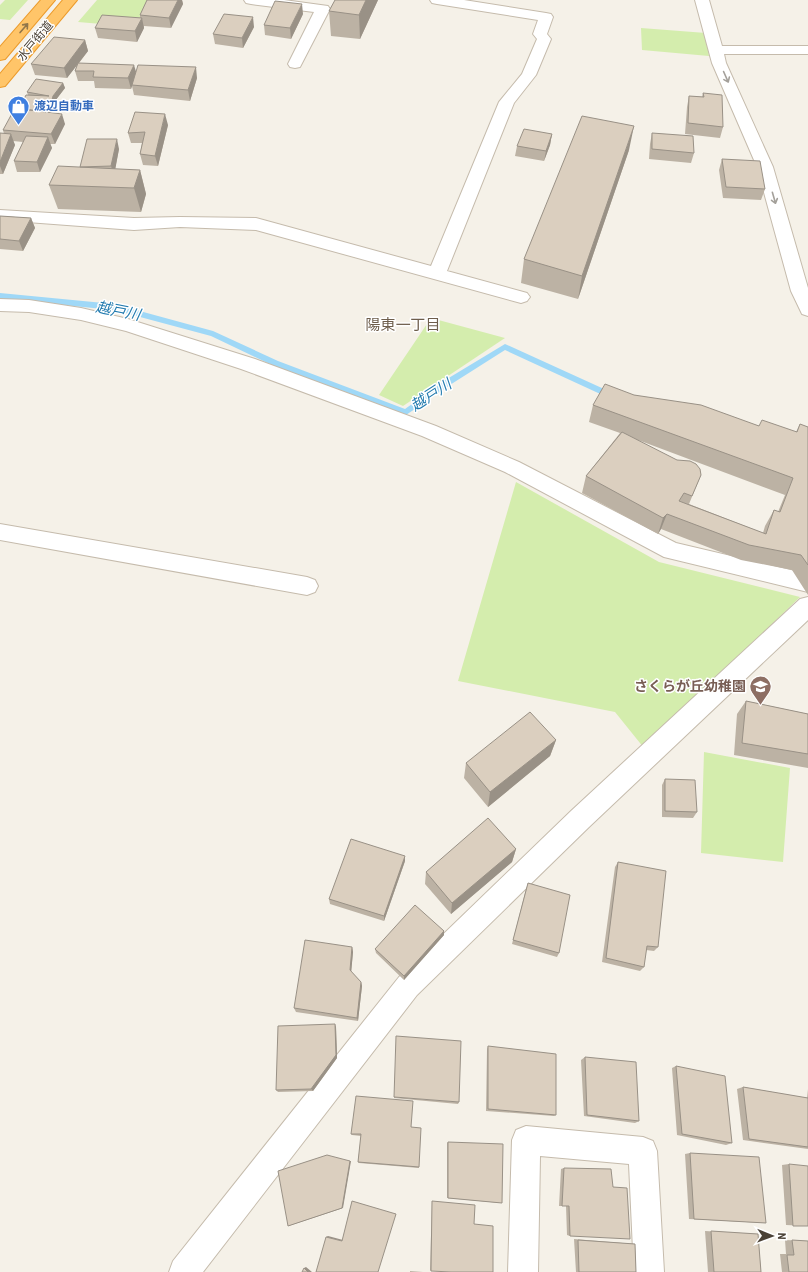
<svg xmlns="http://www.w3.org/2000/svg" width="808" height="1272" font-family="'Roboto Condensed','Noto Sans JP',sans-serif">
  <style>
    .green { fill: #d4edad }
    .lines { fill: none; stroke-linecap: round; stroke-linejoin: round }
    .stream { fill: #9fd8f7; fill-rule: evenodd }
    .minor-casing { stroke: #c5bbac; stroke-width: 2 }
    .highway-casing { stroke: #ec9b2b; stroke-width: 2 }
    .minor { fill: #fff; fill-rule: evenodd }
    .highway { fill: #ffc569; fill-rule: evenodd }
    .wall { fill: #bcb2a4; fill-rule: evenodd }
    .shaded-wall { fill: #999186 }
    .building { fill: #dbcfbf; stroke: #999186 }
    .oneway { stroke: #92764a }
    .oneway2 { stroke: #a4a09a }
    .labels { text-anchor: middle; stroke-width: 3; stroke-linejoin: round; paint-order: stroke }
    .far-street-label { font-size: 12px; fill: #4a4136; stroke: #fff }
    .far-shop-label { font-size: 12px; font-weight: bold; fill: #366cbe; stroke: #fff; text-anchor: start }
    .education-label { font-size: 14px; font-weight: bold; fill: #785e54; stroke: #fff; text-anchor: end }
    .water-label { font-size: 15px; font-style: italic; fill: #227baf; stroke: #fff }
    .neighbourhood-label { font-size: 15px; fill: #6e5e4c; stroke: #fff }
  </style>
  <rect width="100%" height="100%" fill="#f5f1e8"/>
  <path class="green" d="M5,0h23l-18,20 -10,-1v-14z
    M97,0h54l-14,27 -59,-5z
    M641,28l65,5 3,23 -67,-6z
    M431,318l74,20 -102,68 -24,-11z
    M516,482l143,80 141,35 -156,151 -29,-36 -157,-31z
    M704,752l86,16 -7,94 -82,-9z"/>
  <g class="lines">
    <path class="stream" d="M0,293l114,11 99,27 65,30 127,48 42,-30 58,-35 110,50 1,2 -4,3 -3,-1 -104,-48 -52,33 -47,32 -134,-50 -61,-29 -97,-26 -114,-11z"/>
    <defs>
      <path id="minor" d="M244,0h40l44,6 2,3 -30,58 -5,1 -5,-1 -2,-3 26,-52 -63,-8 -5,-1z
        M430,0h34l82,13 5,1 2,3 -6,17 4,5 -15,36 -22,28 -67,168 80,22 3,4 -3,4 -6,2 -265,-73 -76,-3 -46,3 -134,-10v-10l134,8 46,-1 76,1 175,48 68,-164 23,-28 15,-35 -4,-5 5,-14 -101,-16 -5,-1z
        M695,0h14l13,46h86v8h-84l2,9 47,104 35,121v28l-6,-2 -11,-23 -34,-124 -45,-104z
        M0,299l29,1 52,8 47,11 127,40 181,67 83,36 157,81 132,31v18l-144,-35 -159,-85 -83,-36 -181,-67 -115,-38 -45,-11 -52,-8 -29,-1z
        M0,524l307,53 8,3 3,6 -3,6 -8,3 -307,-55z
        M808,597v23l-219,207 -172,168 -214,277h-34l4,-11 226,-284 172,-166 229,-212z
        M526,1126l117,11 10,4 4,10 7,121h-30l-5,-108 -89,-8 -2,116h-30l4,-132 4,-10z"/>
      <path id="highway" d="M41,0h14l-50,59 -5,1v-13z
        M63,0h14l-72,86 -5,1v-13z"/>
    </defs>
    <use href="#minor" class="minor-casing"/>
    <use href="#highway" class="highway-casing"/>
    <use href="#minor" class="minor"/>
    <use href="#highway" class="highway"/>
  </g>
  <path class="wall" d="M147,0h35l1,4 -12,24 -27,-2v2l-7,14 -39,-4 -3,-10 45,-10v-3z
    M335,0h43l-18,39 -29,-3 -2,-25z
    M303,14l-12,25 -26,-4 -1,-10z
    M254,27l-11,21 -28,-4 -2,-10z
    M85,40l3,11 -9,12 57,8 61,7 -7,23 -56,-6 -2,-9 -1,3 -36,-1 -1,-7h-16l-3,-10 2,-6 -10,13 -32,-3 -4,-11z
    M63,83l2,5 -10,13 -3,12 13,11 -10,20h-5l2,4 -12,24h-23l-3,-11 9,-19 -10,-1 2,4 -12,29h-3v-41l4,1 -1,-4 25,-35 -1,-3z
    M703,93l20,34 -3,11 -35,-4 2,-27 2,-11 13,1z
    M168,125l-10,41 -15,-1 -3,-11 2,-11h-11l-3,-10z
    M652,133l42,20 -3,10 -42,-4 1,-15z
    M552,134l-2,11 -6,16 -29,-5 2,-10z
    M119,149l-4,20 25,1 6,24 -5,18 -83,-3 -9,-24 31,-18z
    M629,150l-51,149 -57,-16 3,-24z
    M722,159l43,30 -4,11 -38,-2 -4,-28z
    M0,216l31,2 4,10 -12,23 -23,-2z
    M634,395l125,31 37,6 4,-8 8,3v168l-16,-25 -51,-10 -80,-31 -3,5 -76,-41 4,-17 34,-43 -31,-11 4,-17zM638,440l147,55 -7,17 -4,-2 -9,16 -2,7 -74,-29 12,-29z
    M746,701l62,13v54l-74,-13 3,-41z
    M556,740l-6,16 -62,51 -24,-29 2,-15z
    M665,779l32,33 -4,6 -31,-1v-32z
    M516,849l-4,13 -61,52 -26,-30 1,-12z
    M405,861l-21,60 -54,-17 -1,-5z
    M618,862l40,85 -4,4 -8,-1 -2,17 -4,4 -38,-9 13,-95z
    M528,883l31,70 -2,4 -45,-13 14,-55z
    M444,931v4l-40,45 -28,-27 -1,-4z
    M352,947l1,5 -2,20 10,10 1,4 -4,35 -62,-9 -2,-4z
    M336,1027l1,31 -24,33 -35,1 -2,-2z
    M488,1046l68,69 -2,1 -68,-5 1,-62z
    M585,1057l54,64 -4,2 -51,-7 -3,-56z
    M676,1066l56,77 -6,2 -49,-10 -5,-67z
    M743,1087l64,11 1,-9v60l-65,-9 -6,-51z
    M394,1097l65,5 -1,2 -64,-6z
    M411,1127l8,41 -60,-5 -1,-1 3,-26 -9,-1 -1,-1z
    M448,1142l52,61 -53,-5v-55z
    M690,1153l76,70 -77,-4 -4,-65z
    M789,1164l19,62 -22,-1 -4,-60z
    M564,1168l49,19 -43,49 -3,-1 -1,-29h-7l2,-37z
    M432,1201l-1,70 -1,-1z
    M705,1231l53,3 3,38h-53z
    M574,1239l61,5 1,28h-60z
    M785,1240l23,1v31h-26l-2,-18h6z
    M410,1271l13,1h-13z"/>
  <path class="shaded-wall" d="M178,0h4l1,4 -12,24 -2,-10z
    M366,0h12l-18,39 -1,-24z
    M302,4l1,10 -12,25 -1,-11z
    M253,17l1,10 -11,21 -1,-10z
    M142,18l2,10 -7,14 -2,-11z
    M85,40l3,11 -21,27 -3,-10z
    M134,65l3,10 -5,10v1l-1,3 -3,-11z
    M196,67l1,11 -7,23 -2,-11z
    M63,83l2,5 -10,13 -4,16 -2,-5 4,-16z
    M62,114l3,10 -10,20 -4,-10z
    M165,114l3,11 -10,41 -3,-10z
    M634,126l-5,24 -51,149 4,-23z
    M11,134l4,11 -12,29 -3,-8v-4z
    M552,134l-2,11 -6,16 2,-10z
    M48,137l4,11 -12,24 -3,-10z
    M117,139l2,10 -5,27 -3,-10z
    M140,170l6,24 -5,18 -7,-24z
    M31,218l4,10 -12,23 -4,-10z
    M667,514l-6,15 -3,5 5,-16z
    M556,740l-6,16 -62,51 2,-15z
    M516,849l-4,13 -61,52 1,-11z
    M405,856v5l-21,60v-5z
    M444,931v4l-40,45v-4z
    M352,947l1,5 -2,22 -1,-4z
    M361,982l1,4 -4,35 -1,-3z
    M335,1024l1,3 1,31 -24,33 -2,-2z
    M350,1161h1l-8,47 -55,18z
    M328,1236l15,4 -1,1 -16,-4z
    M306,1267l6,5h-4l-4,-4z"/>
  <path class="building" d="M147,0h31l-9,18 -29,-3z
    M335,0h31l-7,15 -30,-4z
    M275,1l27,3 -12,24 -26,-3z
    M224,14l29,3 -11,21 -29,-4z
    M102,15l40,3 -7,13 -40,-3z
    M54,37l31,3 -21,28 -33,-4z
    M78,63l56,2 -6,13 -35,-1 1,-6h-19z
    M138,65l58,2 -8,23 -56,-5z
    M36,79l27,4 -10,13 -4,16 -30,-3 7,-14 23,1 -22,-4z
    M703,93l19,2 1,32 -35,-4 1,-27 15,1z
    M15,108l47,6 -11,20 -48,-4z
    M135,112l30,2 -10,42 -15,-2 5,-22 -17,1z
    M582,116l52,10 -52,150 -58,-17z
    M524,129l28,5 -6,17 -29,-5z
    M0,133l11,1 -11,28z
    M652,133l41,3 1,17 -42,-4z
    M26,136l22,1 -11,25 -23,-1z
    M87,139h30l-6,27 -31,1z
    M722,159l38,2 5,28 -39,-2z
    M58,166l82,4 -6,18 -85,-3z
    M0,216l31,2 -12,23 -19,-2z
    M605,384l29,11 67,10 58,21 3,-6 35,12 3,-8 8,3v138l-7,-10 -52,-10 -82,-31 -4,4 -77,-42 36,-44 55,28 13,1 6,3 4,5 1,6 -9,21 -8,-3 -5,8 87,33 8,-24 6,2 13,-34 -200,-73z
    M746,701l62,13v40l-66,-11z
    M530,712l26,28 -66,52 -24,-29z
    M665,779l30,1 2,32 -32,-1z
    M488,818l28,31 -64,54 -26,-31z
    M351,839l54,17 -21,60 -55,-17z
    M618,862l48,9 -8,76 -11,-1 -3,21 -38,-9z
    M528,883l42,12 -11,58 -46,-13z
    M415,905l29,26 -40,45 -29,-27z
    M305,940l47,7 -2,23 11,12 -4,36 -63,-10z
    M335,1024l1,31 -25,34 -35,1 2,-64z
    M396,1036l65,5 -2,61 -65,-5z
    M488,1046l68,8v61l-68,-6z
    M585,1057l51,5 3,59 -52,-6z
    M676,1066l49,10 7,67 -50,-9z
    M743,1087l65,11v49l-59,-8z
    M356,1096l57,5 -2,26 10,1 -2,39 -61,-5 3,-28h-10z
    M448,1142l55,2 -1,59 -54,-5z
    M690,1153l69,4 7,66 -72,-4z
    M327,1155l23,6 -8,47 -54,18 -10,-55z
    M789,1164l19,2v60h-15z
    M564,1168l47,1 2,18 14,1 3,51 -60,-3 -1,-30h-7z
    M352,1201l44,13 -18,58h-62l10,-35 16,4z
    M432,1201l43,4 -1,19 19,2v46h-42l-20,-1z
    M711,1231l47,3 3,38h-47z
    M578,1240l57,4 1,28h-57z
    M792,1240l16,1v31h-19l-2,-17h7z
    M304,1268l4,4h-6z"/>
  <defs><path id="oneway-shaft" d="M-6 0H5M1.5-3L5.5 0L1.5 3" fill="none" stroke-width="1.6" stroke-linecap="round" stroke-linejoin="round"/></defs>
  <use class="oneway" href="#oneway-shaft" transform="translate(24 28) rotate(-49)"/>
  <g class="oneway2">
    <use href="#oneway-shaft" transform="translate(726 77) rotate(66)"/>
    <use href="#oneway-shaft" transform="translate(774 198) rotate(74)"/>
  </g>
  <defs>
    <symbol id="shop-pin" viewBox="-11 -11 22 30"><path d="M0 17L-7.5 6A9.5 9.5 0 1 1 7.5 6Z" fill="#3f7fe0" stroke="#fff"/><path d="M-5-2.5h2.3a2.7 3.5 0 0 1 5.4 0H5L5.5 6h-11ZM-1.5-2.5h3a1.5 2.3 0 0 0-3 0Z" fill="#fff"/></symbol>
    <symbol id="school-pin" viewBox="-11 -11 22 30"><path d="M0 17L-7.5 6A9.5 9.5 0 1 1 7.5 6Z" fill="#8d6e63" stroke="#fff"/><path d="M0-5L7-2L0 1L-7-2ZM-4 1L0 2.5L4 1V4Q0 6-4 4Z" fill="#fff"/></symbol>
  </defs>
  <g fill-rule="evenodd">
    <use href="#shop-pin" x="6" y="94" width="25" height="34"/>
    <use href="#school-pin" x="748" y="674" width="25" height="34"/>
  </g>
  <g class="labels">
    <g class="far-street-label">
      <text transform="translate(35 41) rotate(-50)" y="4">水戸街道</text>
    </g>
    <g class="far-shop-label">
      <text x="34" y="110">渡辺自動車</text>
    </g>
    <g class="education-label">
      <text x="746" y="691">さくらが丘幼稚園</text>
    </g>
    <g class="water-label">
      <text transform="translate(118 311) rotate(11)" y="5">越戸川</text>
      <text transform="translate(431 395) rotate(-33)" y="5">越戸川</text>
    </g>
    <g class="neighbourhood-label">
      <text x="403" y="330">陽東一丁目</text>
    </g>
  </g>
  <g transform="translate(772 1236) rotate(91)" stroke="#ffffff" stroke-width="3" paint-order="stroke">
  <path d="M0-3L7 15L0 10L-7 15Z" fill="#4a4136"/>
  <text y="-6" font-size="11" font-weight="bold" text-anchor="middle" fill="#4a4136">N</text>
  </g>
</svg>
